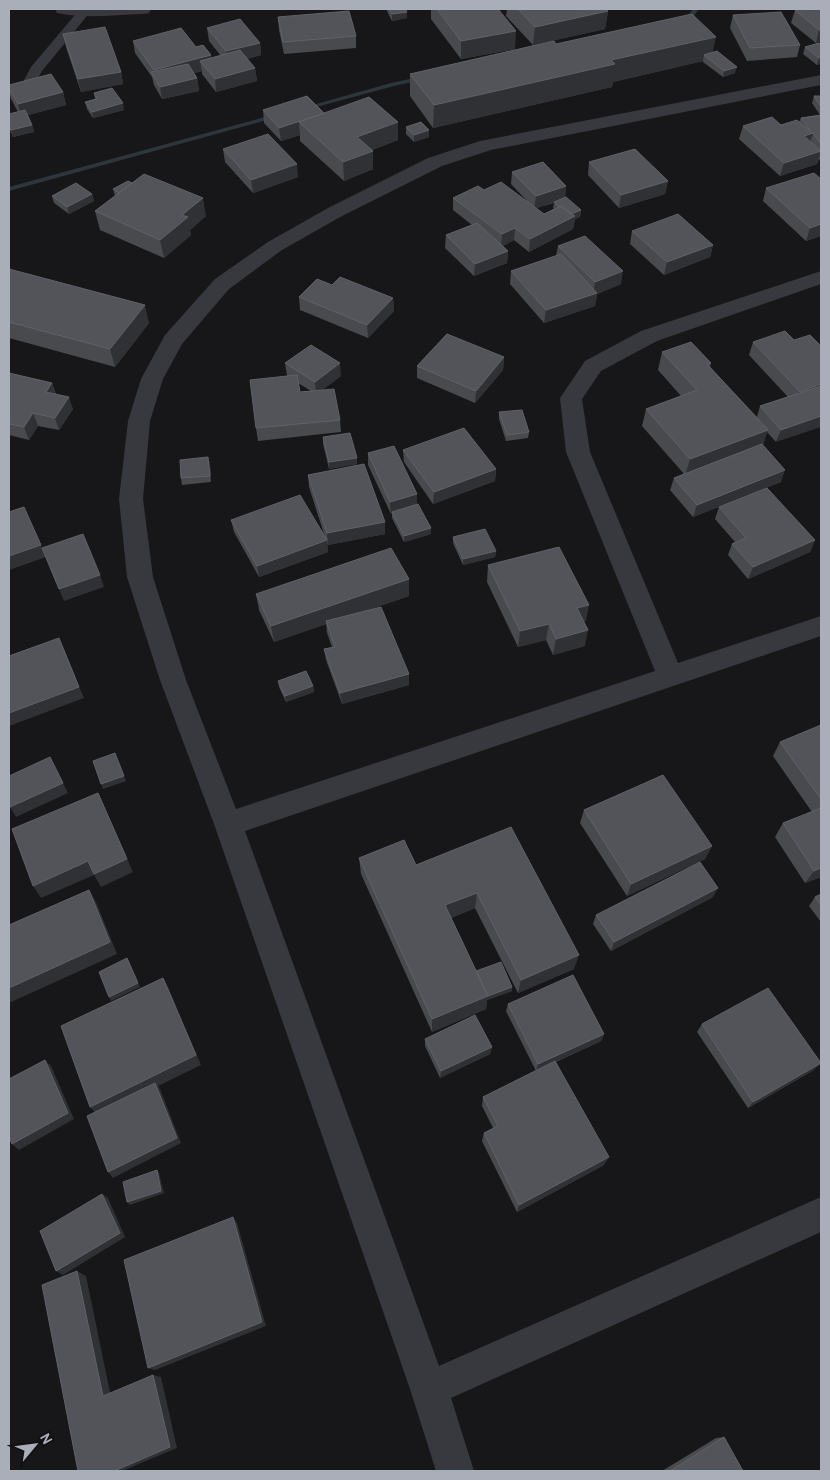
<svg xmlns="http://www.w3.org/2000/svg" width="830" height="1480" font-family="Overpass,sans-serif">
  <style>
    .lines { fill: none; stroke-linecap: round; stroke-linejoin: round }
    .stream { fill: #2d363d; fill-rule: evenodd }
    .lane { fill: #38393e; fill-rule: evenodd }
    .street { fill: #38393e; fill-rule: evenodd }
    .wall { fill: #484a4e; fill-rule: evenodd }
    .shaded-wall { fill: #303134 }
    .building { fill: #535459; stroke: #606268 }
  </style>
  <rect width="100%" height="100%" fill="#171719"/>
  <g class="lines">
    <path class="stream" d="M693,9h6l-12,16h-4l-1,-1z
      M424,76l2,1v2l-32,7 -89,24 -3,-2 89,-25z
      M276,114l3,2 -1,1 -269,74v-4z"/>
    <path class="lane" d="M80,9h9l2,2 -49,60 -8,14h-10l-1,-3 8,-15z"/>
    <path class="street" d="M55,9h96l-2,4 -6,1c-28,1 -59,5 -86,-1z
      M821,75v10l-330,65 -49,16 -100,50 -60,34 -53,39 -47,55 -19,35 -13,42 -7,78 10,78 33,103 50,129 419,-138 -89,-219 -6,-54 25,-37 56,-30 180,-60v13l-164,57 -56,30 -19,28 8,53 88,211 143,-47v20l-576,195 194,535 382,-169v35l-370,166 23,73h-38l-26,-82 -196,-565 -54,-144 -33,-103 -8,-78 9,-78 13,-42 24,-44 50,-56 53,-37 60,-34 100,-50 52,-17z"/>
  </g>
  <path class="wall" d="M386,9h19l2,9 -15,3z
    M431,9h67l17,40 -54,10 -30,-40z
    M507,9h98l3,2 -3,18 -72,16 -27,-29z
    M821,9v32l-5,2 -25,-20 4,-13z
    M733,15l67,30 -3,12 -50,4 -17,-33z
    M278,17l78,19v12l-72,6 -5,-24z
    M207,28l53,15 1,12 -14,4 8,9 2,13 -41,11 -14,-18v-3l-8,2 3,5 2,13 -37,8 -8,-14 -2,-8 -17,-24 -2,-12 63,6 15,8v3l10,-2 -12,-15z
    M63,34l58,38 2,12 -42,8 -15,-45z
    M819,43l2,20 -4,2 -14,-11 2,-7z
    M556,44l157,9 22,20 -12,4 -20,-15v-1l-90,21 -1,5 -179,41 -23,-32v-22z
    M9,85l54,7 3,13 -38,10 4,10 2,7 -21,5 -4,-9v-14l9,-2 -7,-13 -2,-7z
    M94,93l30,17 -31,8 -6,-9 -2,-7 10,-3z
    M814,96h7v66l-2,-3 -2,5 -37,12 -41,-37 4,-13 38,-1 18,-3 2,-4 19,-3 -8,-12z
    M263,110l61,3 74,27 -26,10 1,19 -29,12 -44,-40v-6l-19,6 -17,-18z
    M406,127l23,10 -15,5 -8,-8z
    M223,149l75,28 -45,16 -28,-31z
    M589,162l79,19 -3,13 -46,14 -31,-33z
    M512,172l54,14 -1,12 16,12 -1,7 -5,2 -2,10 -44,23 -15,-12 -11,6 5,5 -1,12 -33,13 -29,-28 1,-13 26,-10 -19,-15v-12l31,-8 44,12 -17,-18zM554,203l-1,5 1,1 -10,5 -8,-6z
    M821,179v57l-15,5 -43,-40 3,-13z
    M132,183l74,33 -16,14 1,5 -27,23 -64,-28 -5,-19 20,-15 -2,-7z
    M92,194l2,7 -25,13 -15,-11 -2,-7z
    M632,231l81,14 -3,12 -46,18 -34,-31z
    M558,246l63,38 -24,10 -2,12 -51,17 -34,-39 1,-13 45,-15z
    M9,269l140,54 -34,44 -106,-29z
    M299,297l94,1 1,13 -26,27 -68,-28z
    M794,340l27,6 -45,96 -9,-10 -4,13 18,37 -88,35 -23,-27 4,-12 10,-4 -42,-48 4,-17 35,-13 -23,-26 4,-18 49,11 -1,4 47,50 3,-11 28,-9 -39,-42 4,-13z
    M504,357l-1,13 -28,33 -58,-25v-12z
    M285,363l56,13 -19,14 18,30 1,12 -83,9 -2,-13 31,-52zM298,383l13,8 -11,1z
    M9,373l43,10 4,11 17,15 -14,21 -21,-4 -9,14 -20,-5z
    M499,412l30,20 -1,6 -22,3 -7,-22z
    M323,437l34,27 -28,5 -6,-25z
    M403,450l93,19 -1,12 -62,23 -29,-42z
    M368,453l49,52 14,23v6l-27,8 -12,-24v-5l-1,1 -23,-49z
    M210,463l1,19 -29,3 -1,-7z
    M308,475l77,59 -57,11 -1,-1 1,8 -69,25 -25,-45 -3,-12 94,17 -16,-50z
    M719,507l96,33 -5,12 -62,27 -20,-24 4,-11 3,-2 -20,-23z
    M453,537l43,14 -1,6 -32,8 -10,-22z
    M488,565l98,56h-2l1,25 -32,9 -7,-15 -28,7 -31,-65z
    M409,579v17l-47,16 47,62v11l-67,19 -16,-44 -2,-11 8,-2 -5,-14 -1,-9 -52,18 -15,-32 -3,-16z
    M278,681l35,5 1,6 -28,10 -7,-15z
    M821,725v152l-16,6 -30,-46 8,-14 29,-11 -39,-56 7,-14z
    M584,810l128,36 -7,13 -78,37 -47,-73z
    M511,827l63,142 -56,24 -43,-85 -24,10 25,53 36,20 -25,9 -1,9 -54,23 -71,-158 -2,-16 57,7z
    M821,894v28l-12,-16 6,-9z
    M713,897l-102,54 -18,-27 3,-9z
    M508,1004l96,30 -3,7 -45,21 48,103 -87,47 -35,-71 2,-8 9,-5 -11,-22 1,-9 53,-26 -30,-60z
    M702,1024l112,46 -66,38 -51,-76z
    M425,1039l67,8 -2,7 -50,24 -15,-32z
    M724,1437l19,34h-81l54,-33z"/>
  <path class="shaded-wall" d="M608,11l-3,18 -72,16 2,-18z
    M407,12v6l-15,3v-7z
    M821,29v12l-5,2 3,-13z
    M516,31l-1,18 -54,10v-18z
    M716,37l-5,22 -7,-4 -1,6 -90,21 -1,5 -179,41 1,-23 177,-45z
    M260,43l1,12 -33,9 -2,-13z
    M211,55l2,13 -13,-7 2,10 -44,12 -2,-2 -2,-11z
    M821,57v6l-4,2 2,-7z
    M737,67l-2,6 -12,4 1,-6z
    M255,68l2,13 -41,11 -1,-13z
    M121,72l2,12 -42,8 -3,-13z
    M197,78l2,13 -37,8 -2,-12z
    M63,92l3,13 -45,12 -3,-13z
    M123,103l1,7 -31,8 -1,-6z
    M325,114l-26,8 1,13 -19,6 -2,-13z
    M398,122v18l-40,15 -1,-18z
    M32,125l2,7 -21,5 -2,-7z
    M429,130v7l-15,5v-7z
    M813,133l-4,13 -5,-10z
    M373,151v18l-29,12 -1,-19z
    M821,151l-4,13 -37,12 4,-13z
    M297,164l1,13 -45,16 -2,-13z
    M668,181l-3,13 -46,14 2,-13z
    M566,186l-1,13 -31,10 2,-13z
    M92,194l2,7 -25,13 -2,-7z
    M203,198l3,18 -16,14 1,5 -27,23 -4,-18 22,-25z
    M581,210l-1,7 -5,2 -2,10 -44,23 1,-13 38,-24z
    M821,224v12l-15,5 4,-13z
    M515,228l-1,12 -13,7 1,-13z
    M713,245l-3,12 -46,18 3,-13z
    M508,251l-1,12 -33,13 1,-12z
    M623,271l-2,13 -24,10 -2,12 -51,17 2,-13 47,-16 2,-12z
    M393,298l1,13 -26,27 -1,-13z
    M145,305l4,18 -34,44 -5,-18z
    M504,357l-1,13 -28,33 1,-12z
    M340,363l1,13 -25,19 -1,-13z
    M52,383l4,13 -10,-4z
    M821,384v11l-26,9 5,-12z
    M69,397l4,12 -14,21 -4,-12z
    M33,413l5,13 -9,14 -5,-13z
    M821,416v11l-45,15 5,-12z
    M768,430l-6,17 -77,29 5,-17z
    M208,457l2,6 1,19 -1,-6z
    M357,458v6l-28,5v-7z
    M496,469l-1,12 -62,23 1,-12z
    M785,470l-4,12 -88,35 4,-12z
    M417,494v12l-26,8 -1,-12z
    M385,522v12l-57,11 -1,-12z
    M431,528v6l-27,8v-6z
    M327,540l1,12 -69,25 -2,-11z
    M815,540l-5,12 -62,27 5,-12z
    M41,545l5,12 -37,13v-14z
    M496,551l-1,6 -32,8v-6z
    M100,575l4,12 -40,14 -5,-12z
    M409,579v17l-82,28 -1,-3v3l-52,18 -3,-16z
    M589,605l-3,16 -12,3 3,-16z
    M549,624l-3,16 -28,7 2,-16z
    M588,630l-3,16 -32,9 3,-16z
    M59,638l25,60 -75,28v-13z
    M409,674v11l-67,19 -2,-11z
    M313,686l1,6 -28,10 -1,-6z
    M115,753l11,28 -23,8 -2,-5z
    M50,757l18,36 -52,24 -6,-10z
    M98,793l35,79 -32,15 -7,-12 -53,23 -8,-12z
    M712,846l-7,13 -78,37 4,-12z
    M821,868v9l-16,6 9,-12z
    M718,888l-5,9 -102,54 3,-9z
    M89,890l7,12 21,52 -108,49v-15z
    M477,893l-2,15 -31,13 1,-16z
    M579,955l-5,14 -56,24 3,-13z
    M127,958l13,29 -29,14 -2,-4z
    M163,978l6,11 32,76 -43,21 2,3 21,54 -68,35 -5,-6 -10,-56 -8,-9z
    M512,987v4l-25,9 -1,9 -54,23v-13l56,-23z
    M604,1034l-3,7 -65,30 2,-7z
    M492,1047l-2,7 -50,24 1,-7z
    M45,1060l6,6 23,53 -55,31 -7,-6z
    M821,1063l-7,7 -66,38 5,-6z
    M609,1157l-5,8 -87,47 2,-7z
    M157,1170l2,3 5,20 -34,12 -3,-3z
    M102,1194l6,4 17,39 -62,38 -7,-4z
    M233,1217l4,6 29,103 -111,44 -7,-2z
    M77,1271l9,5 25,121 -8,-1z
    M153,1375l8,2 16,71 -55,23h-8z"/>
  <path class="building" d="M389,9h16l2,3 -15,2z
    M437,9h61l18,22 -55,10z
    M518,9h87l3,2 -73,16z
    M801,9h20v20l-2,1 -24,-20z
    M349,11l7,25 -73,6 -5,-25z
    M781,12l19,33 -50,3 -17,-33z
    M692,14l24,23 -105,23 4,4 -181,41 -24,-31 144,-33 2,3z
    M240,19l20,24 -34,8 -19,-23z
    M105,27l16,45 -43,7 -15,-45z
    M181,28l15,19 7,-2 8,10 -57,15 -21,-29z
    M819,43l2,2v12l-2,1 -14,-11z
    M240,50l15,18 -40,11 -15,-18z
    M717,51l20,16 -13,4 -20,-16z
    M188,64l9,14 -37,9 -9,-15z
    M51,74l12,18 -45,12 -9,-15v-4z
    M112,88l11,15 -31,9 -7,-10 12,-3 -3,-6z
    M307,96l17,17 -45,15 -16,-18z
    M814,96h7v11z
    M369,97l29,25 -41,15 16,14 -30,11 -44,-40z
    M25,110l7,15 -21,5 -2,-5v-11z
    M821,115v29l-8,-11 -9,3 17,15 -37,12 -41,-37 29,-9 9,8 16,-5 14,12 -10,-14z
    M421,122l8,8 -15,5 -8,-8z
    M268,134l29,30 -46,16 -28,-31z
    M635,149l33,32 -47,14 -32,-33z
    M543,162l23,24 -30,10 -24,-24z
    M814,173l7,6v45l-11,4 -44,-40z
    M144,174l59,24 -21,17 6,2 -28,23 -65,-29z
    M128,181l4,2 -13,10 -6,-4z
    M501,182l43,32 17,-8 14,10 -45,23 -15,-11 -13,6 -49,-36 25,-12 6,4z
    M76,183l16,11 -25,13 -15,-11z
    M566,197l15,13 -10,4 -10,-8 -2,1 -5,-5z
    M678,214l35,31 -46,17 -35,-31z
    M477,223l31,28 -33,13 -29,-29z
    M585,236l38,35 -28,11 -37,-36z
    M561,254l36,39 -51,17 -35,-39z
    M9,269l136,36 -35,44 -101,-27z
    M340,277l53,21 -26,27 -68,-28 18,-18 15,6z
    M785,331l9,9 16,-5 11,11v38l-21,8 -47,-50z
    M447,334l57,23 -28,34 -59,-25z
    M691,342l20,21 -4,1 61,66 -78,29 -44,-50 51,-19 -35,-38z
    M311,345l29,18 -25,19 -30,-19z
    M9,373l43,10 -6,9 23,5 -14,21 -22,-5 -9,14 -15,-3z
    M297,375l3,17 34,-3 6,31 -84,8 -6,-48z
    M821,386v30l-40,14 -21,-24z
    M522,410l7,22 -22,3 -8,-23z
    M464,428l32,41 -62,23 -31,-42z
    M350,433l7,25 -28,4 -6,-25z
    M762,444l23,26 -88,35 -23,-27z
    M394,446l23,48 -27,8 -22,-49z
    M208,457l2,19 -29,2 -1,-18z
    M364,464l21,58 -58,11 -19,-58z
    M767,488l48,52 -62,27 -21,-23 14,-6 -27,-31z
    M300,495l27,45 -70,26 -26,-46z
    M418,504l13,24 -27,8 -12,-24z
    M24,507l17,38 -32,11v-44z
    M485,529l11,22 -33,8 -10,-22z
    M83,534l17,41 -41,14 -17,-41z
    M559,547l30,58 -12,3 11,22 -32,9 -7,-15 -29,7 -32,-66z
    M391,548l18,31 -138,47 -15,-32z
    M381,607l28,67 -69,19 -16,-44 11,-2 -9,-26z
    M59,638l20,49 -70,26v-57z
    M306,671l7,15 -28,10 -7,-15z
    M821,725v74l-41,-57z
    M115,753l9,23 -23,8 -8,-23z
    M50,757l13,26 -53,24 -1,-3v-28z
    M663,775l49,71 -81,38 -47,-74z
    M98,793l29,66 -33,15 -6,-13 -55,25 -21,-57z
    M821,808v60l-7,3 -31,-48z
    M511,827l68,128 -58,25 -44,-87 -32,12 43,91 -56,23 -73,-161 45,-18 12,25z
    M700,862l18,26 -104,54 -18,-27z
    M89,890l21,52 -101,46v-63z
    M821,894v11l-6,-8z
    M127,958l11,25 -29,14 -10,-25z
    M501,962l11,25 -24,9 -12,-25z
    M573,975l31,59 -66,30 -30,-60z
    M163,978l33,77 -106,52 -29,-81z
    M768,988l53,75 -68,39 -51,-78z
    M475,1015l17,32 -51,24 -16,-32z
    M45,1060l23,53 -56,31 -3,-7v-58z
    M555,1061l54,96 -90,48 -35,-72 14,-7 -15,-29z
    M155,1083l22,55 -69,34 -21,-56z
    M157,1170l4,21 -34,11 -4,-20z
    M102,1194l18,39 -64,38 -16,-40z
    M233,1217l29,105 -114,46 -24,-108z
    M77,1271l26,125 50,-21 17,72 -56,24h-36l-36,-186z
    M724,1437l19,34h-73z"/>
  <rect width="830" height="1480" fill="none" stroke="#a9aeb8" stroke-width="20"/>
  <g transform="translate(35 1445) rotate(61)" stroke="#121214" stroke-width="4" paint-order="stroke">
  <path d="M0-4L9 19L0 12L-9 19Z" fill="#a9aeb8"/>
  <text y="-8" font-size="14" font-weight="bold" text-anchor="middle" fill="#a9aeb8">N</text>
  </g>
</svg>
